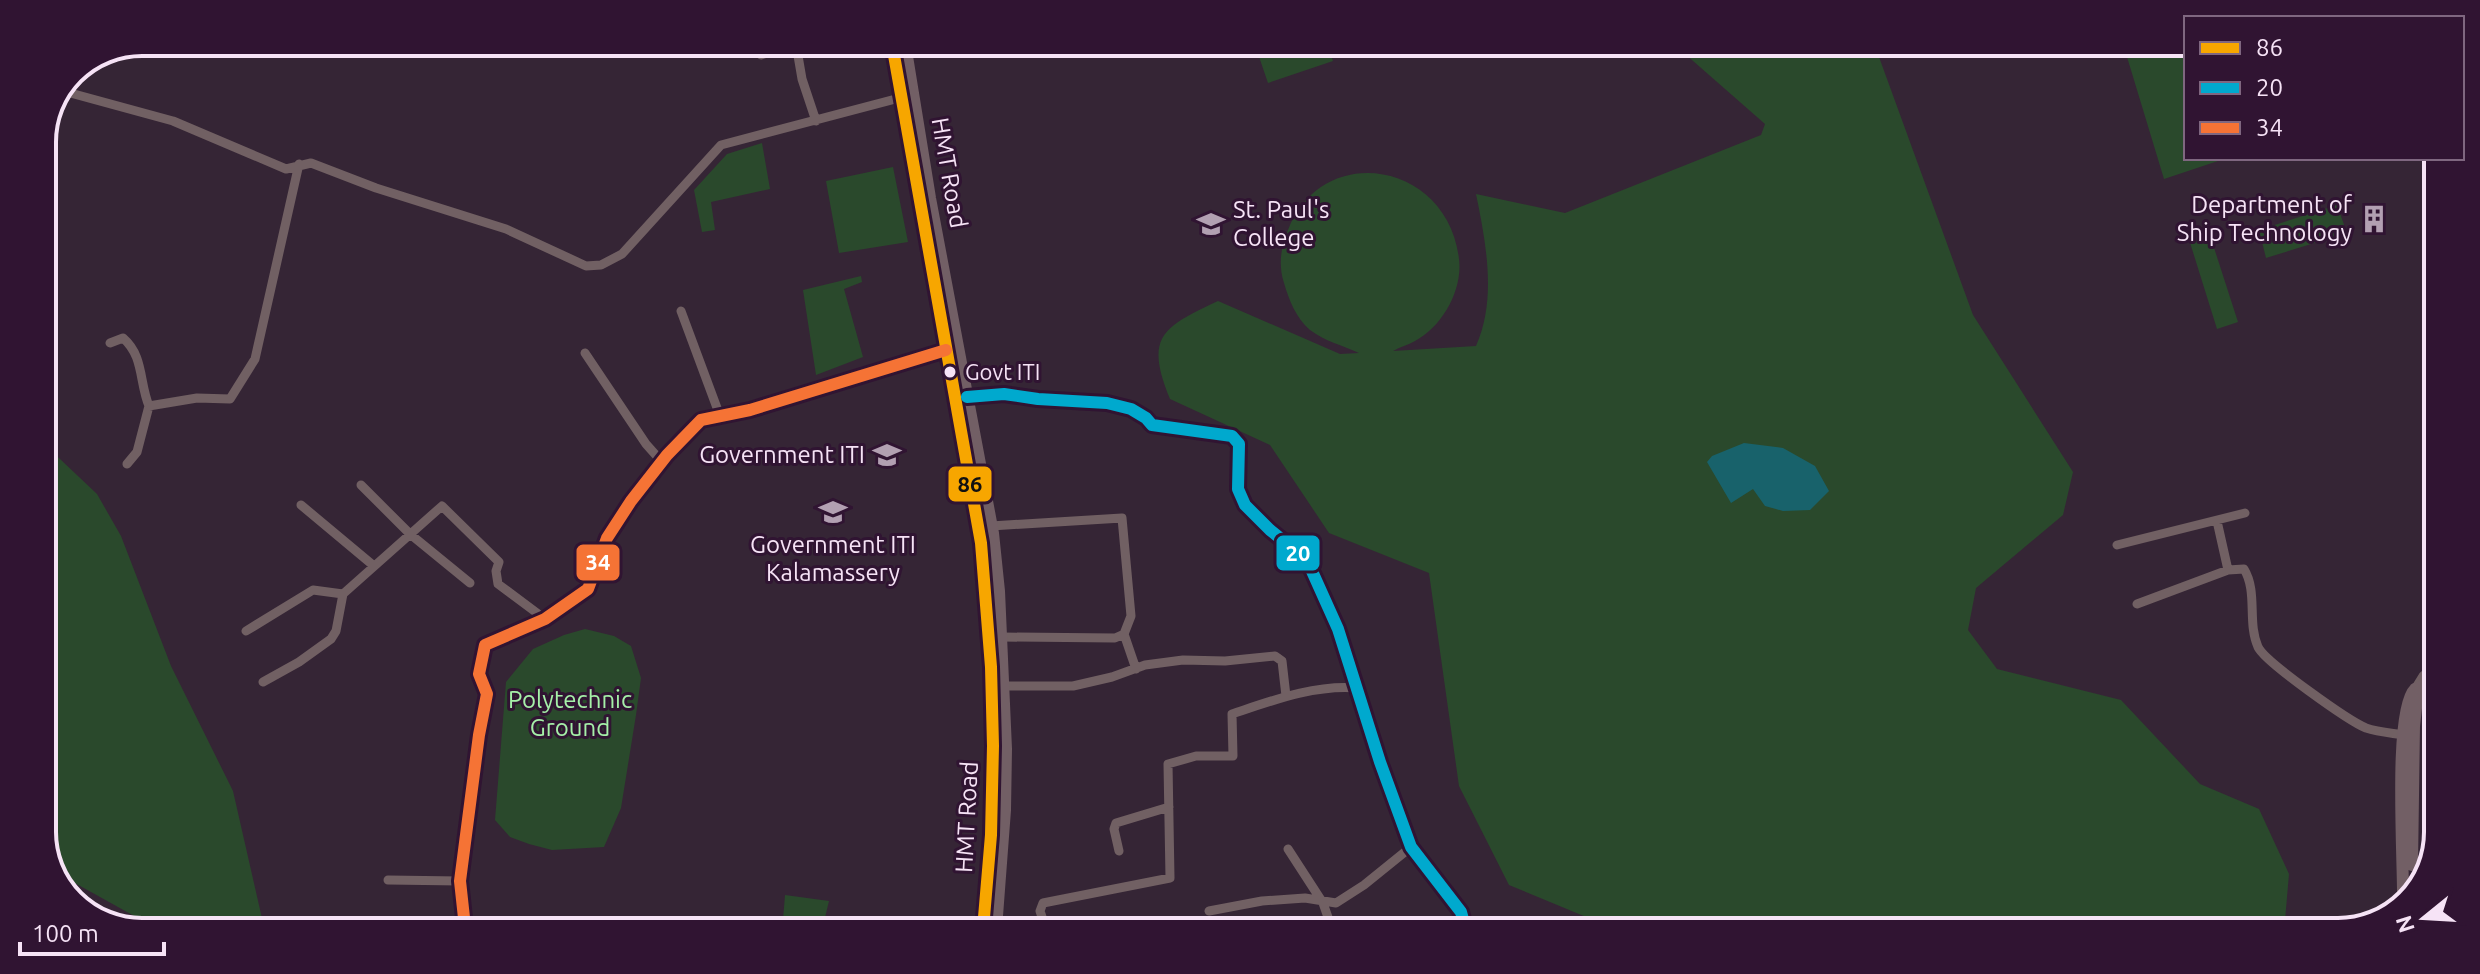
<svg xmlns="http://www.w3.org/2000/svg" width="2480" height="974" font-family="Ubuntu,sans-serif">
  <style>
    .green { fill: #2a492c }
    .water { fill: #18626b }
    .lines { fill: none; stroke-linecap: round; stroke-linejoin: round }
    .minor { stroke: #716063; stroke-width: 9 }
    .major { stroke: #725f65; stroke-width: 12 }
    .bus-1-casing { stroke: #301432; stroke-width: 18 }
    .bus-2-casing { stroke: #301432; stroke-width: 18 }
    .bus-3-casing { stroke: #301432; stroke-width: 18 }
    .bus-1 { stroke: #f7a600; stroke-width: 12 }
    .bus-2 { stroke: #00a9ce; stroke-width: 12 }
    .bus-3 { stroke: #f57335; stroke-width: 12 }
    .bus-dot { fill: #f6e3f6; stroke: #301432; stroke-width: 3 }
    .labels { text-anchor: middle; stroke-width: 6; stroke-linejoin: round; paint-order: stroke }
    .bus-label { font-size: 22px; fill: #f6e3f6; stroke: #301432; text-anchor: start }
    .street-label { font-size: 24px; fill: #f6e3f6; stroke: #301432 }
    .poi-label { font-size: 24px; fill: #f6e3f6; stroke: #301432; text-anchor: end }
    .park-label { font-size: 24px; fill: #a5f0a8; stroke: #301432 }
    .rim { fill: none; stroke: #f6e3f6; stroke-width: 4 }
    .line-badge { stroke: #301432; stroke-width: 3 }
    .badge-label { font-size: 22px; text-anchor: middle; font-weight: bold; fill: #fff }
    .pale-badge-label { font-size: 22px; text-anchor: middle; font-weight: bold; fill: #111 }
  </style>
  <rect width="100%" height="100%" fill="#352535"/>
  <path class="green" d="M1255,45h72l6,16 -65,22z
    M1676,46h199l98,269 100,157 -10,43 -87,73 -8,42 29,39 124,31 79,84 59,25 30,65 -5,58 -677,-2 -16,-11 -82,-34 -50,-99 -30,-213 -100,-40 -59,-88 -100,-46c-26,-63 -7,-72 48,-98l122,53 19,-1c-17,-8 -33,-11 -49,-23 -14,-12 -21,-30 -26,-47 -6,-18 -3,-37 4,-53 35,-90 160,-68 171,29 4,31 -17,68 -44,82 -7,4 -15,6 -22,10l83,-5c21,-47 10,-103 0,-152l89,19 196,-78 4,-11z
    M2124,47h62v111l38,1 -60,20z
    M762,143l8,46 -59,13 4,28 -13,2 -8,-42 33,-36z
    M893,167l15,75 -69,11 -13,-72z
    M2337,205l10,28 -81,25 -7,-28z
    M2207,226l31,96 -21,7 -30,-96z
    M861,276l1,6 -18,7 19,68 -47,18 -13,-85z
    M42,442l55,52 24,42 50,130 62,125 31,136h-110l-99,-55 -13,-33z
    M585,629l29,7 17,10 10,32 -5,37 -15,93 -17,39 -52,3 -23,-6 -19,-7 -15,-17 11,-138 27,-33 31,-14z
    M785,895l44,6 -6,25 -40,-6z"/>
  <path class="water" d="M1744,443l39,5 32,18 14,25 -19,19 -27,1 -18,-5 -12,-17 -22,14 -24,-41 5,-6z"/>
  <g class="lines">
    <path class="minor" d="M796,44l6,35 14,42
      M761,55l32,-11
      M63,91l110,30 113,48 25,-6 65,25 130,41 80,37 15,-1 21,-11 99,-109 186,-49
      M42,156l9,-21 -2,-14
      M681,311l39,105
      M110,343l13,-5c21,18 16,44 26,68l48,-8 33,1 25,-40 44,-195
      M585,353l61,91 16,18
      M967,397l37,-3 34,5 69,4 24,6 15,9 6,7 80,11 7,8 -1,45 7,16 25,25 37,30 31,69 42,133 31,85 50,65 5,18
      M127,464l10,-12 12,-46
      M361,485l49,49 60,49
      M301,505l73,61
      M2217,521l11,49
      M991,526l131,-8 9,98 -7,18 12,35
      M2117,545l128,-32
      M2137,604l91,-34 16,-1c14,23 3,53 14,78 7,15 91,74 108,81 12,4 25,5 37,7
      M246,631l67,-41 30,4
      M1002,637l113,1 9,-4
      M263,682l36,-20 32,-23 5,-8 7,-37 99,-88 57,56 -3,9 2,13 47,35
      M1004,686h69l39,-9 33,-12 38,-5 42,1 50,-5 7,5 4,35
      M2415,689l8,-13 11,-9
      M1288,849l35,54 7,20 6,7
      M1119,851l-5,-22 2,-6 53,-16
      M388,880l72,1
      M2411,888l5,-1
      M1209,911l53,-10 43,-3 31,5 28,-18 47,-38
      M465,927l-5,-46 19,-146 8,-41 -8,-20 6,-29 60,-26 43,-30 19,-51 24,-37 36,-46 34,-35 49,-10 196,-60
      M1046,929l-6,-18 3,-8 127,-25 -2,-114 28,-8h37l-1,-42c39,-13 83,-30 126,-26"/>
    <path class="major" d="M892,44l89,499 10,124 2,79 -2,89 -8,94
      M905,44l25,154 63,335 6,58 7,158 -1,61 -9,119
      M2415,689l19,-7
      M2412,865l2,-139 3,-27 -2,-10
      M2403,902c1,-38 -10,-192 12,-213"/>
    <defs>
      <path id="bus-1" d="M892,44l89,499 10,124 2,79 -2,89 -8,94"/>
      <path id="bus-2" d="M967,397l37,-3 34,5 69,4 24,6 15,9 6,7 80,11 7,8 -1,45 7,16 25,25 37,30 31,69 42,133 31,85 50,65 5,18"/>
      <path id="bus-3" d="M465,927l-5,-46 19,-146 8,-41 -8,-20 6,-29 60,-26 43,-30 19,-51 24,-37 36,-46 34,-35 49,-10 196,-60"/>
    </defs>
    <use href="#bus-1" class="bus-1-casing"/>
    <use href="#bus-2" class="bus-2-casing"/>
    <use href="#bus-3" class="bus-3-casing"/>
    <use href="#bus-1" class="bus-1"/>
    <use href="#bus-2" class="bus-2"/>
    <use href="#bus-3" class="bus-3"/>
  </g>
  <defs>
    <symbol id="building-bare" viewBox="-9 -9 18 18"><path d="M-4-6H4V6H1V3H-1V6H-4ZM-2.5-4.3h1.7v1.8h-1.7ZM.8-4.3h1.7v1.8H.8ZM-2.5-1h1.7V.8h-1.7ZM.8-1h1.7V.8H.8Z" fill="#b2a0b2" stroke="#301432" stroke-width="2.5" paint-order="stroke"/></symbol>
    <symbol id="university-bare" viewBox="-9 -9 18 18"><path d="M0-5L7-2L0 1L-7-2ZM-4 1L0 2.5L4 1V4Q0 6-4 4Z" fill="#b2a0b2" stroke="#301432" stroke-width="2.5" paint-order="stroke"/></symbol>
  </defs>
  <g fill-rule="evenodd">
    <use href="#building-bare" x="2354" y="199" width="40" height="40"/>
    <use href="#university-bare" x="1191" y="204" width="40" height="40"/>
    <use href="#university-bare" x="867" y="435" width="40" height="40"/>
    <use href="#university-bare" x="813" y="492" width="40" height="40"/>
  </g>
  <circle class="bus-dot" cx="950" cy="372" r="7"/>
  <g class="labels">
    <g class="bus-label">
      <text x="965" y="380">Govt ITI</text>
    </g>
    <g class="street-label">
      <text transform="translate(949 173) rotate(80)" y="8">HMT Road</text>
      <text transform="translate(967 817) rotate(-87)" y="8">HMT Road</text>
    </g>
    <g class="poi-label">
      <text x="2352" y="213">Department of<tspan x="2352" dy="28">Ship Technology</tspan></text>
      <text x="1233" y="218" text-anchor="start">St. Paul's<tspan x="1233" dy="28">College</tspan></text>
      <text x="865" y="463">Government ITI</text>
      <text x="833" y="553" text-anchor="middle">Government ITI<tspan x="833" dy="28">Kalamassery</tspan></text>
    </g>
    <g class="park-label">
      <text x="570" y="708">Polytechnic<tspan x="570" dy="28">Ground</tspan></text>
    </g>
  </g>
  <path d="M0 0H2480V974H0ZM142 56H2338A86 86 0 0 1 2424 142V832A86 86 0 0 1 2338 918H142A86 86 0 0 1 56 832V142A86 86 0 0 1 142 56Z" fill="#301432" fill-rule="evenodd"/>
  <path class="rim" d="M142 56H2338A86 86 0 0 1 2424 142V832A86 86 0 0 1 2338 918H142A86 86 0 0 1 56 832V142A86 86 0 0 1 142 56Z"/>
  <g class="line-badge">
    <rect x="947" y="465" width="46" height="38" rx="8" fill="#f7a600"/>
    <rect x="1275" y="534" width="46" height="38" rx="8" fill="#00a9ce"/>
    <rect x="575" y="543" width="46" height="39" rx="8" fill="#f57335"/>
  </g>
  <g class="badge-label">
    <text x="1298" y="561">20</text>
    <text x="598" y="570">34</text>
  </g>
  <g class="pale-badge-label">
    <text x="970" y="492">86</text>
  </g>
  <rect x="2184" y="16" width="280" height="144" fill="#301432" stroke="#7f6780" stroke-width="2"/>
  <rect x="2200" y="42" width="40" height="12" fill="#f7a600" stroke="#7f6780" stroke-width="2"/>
  <text x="2256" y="56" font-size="24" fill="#f6e3f6">86</text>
  <rect x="2200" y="82" width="40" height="12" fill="#00a9ce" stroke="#7f6780" stroke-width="2"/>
  <text x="2256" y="96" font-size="24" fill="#f6e3f6">20</text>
  <rect x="2200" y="122" width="40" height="12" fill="#f57335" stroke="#7f6780" stroke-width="2"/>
  <text x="2256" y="136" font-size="24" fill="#f6e3f6">34</text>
  <g transform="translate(2424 918) rotate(252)" stroke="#301432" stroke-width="6" paint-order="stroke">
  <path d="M0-6L14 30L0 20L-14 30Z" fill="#f6e3f6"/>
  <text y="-12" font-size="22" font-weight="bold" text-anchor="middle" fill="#f6e3f6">N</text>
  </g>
  <path d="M20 942v12h144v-12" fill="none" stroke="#f6e3f6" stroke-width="4"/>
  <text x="32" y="942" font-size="24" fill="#f6e3f6" stroke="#301432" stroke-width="6" paint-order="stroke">100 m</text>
</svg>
